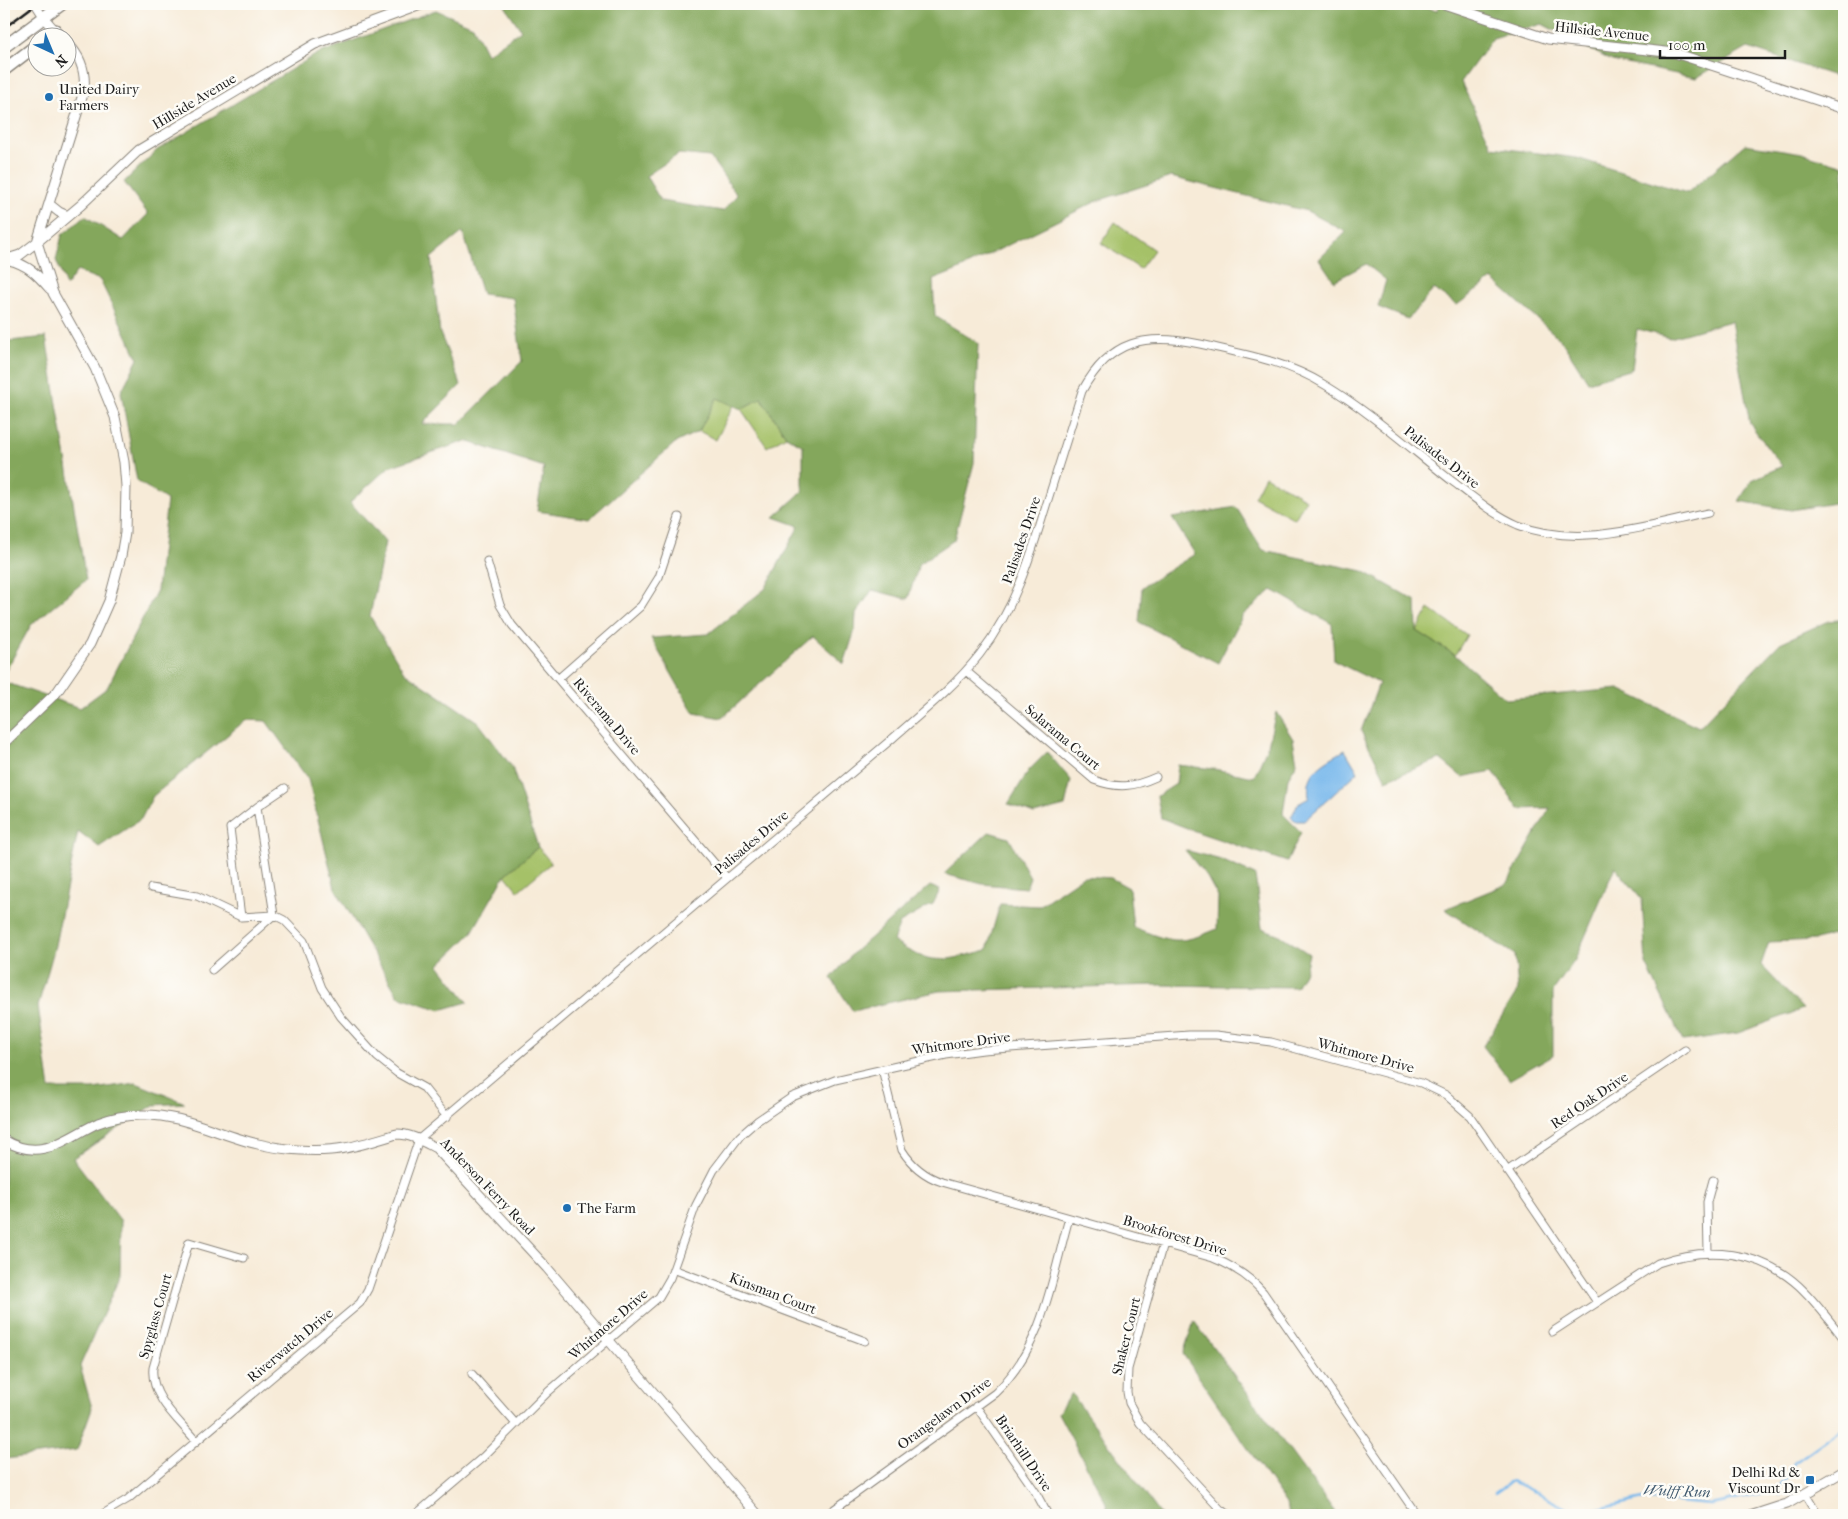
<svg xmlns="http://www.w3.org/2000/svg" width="1848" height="1519" font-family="'IM FELL French Canon',serif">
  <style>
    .green { fill: #a5c168; stroke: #606e42 }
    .forest { fill: #84a75c; stroke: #50623c; fill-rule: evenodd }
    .water { fill: #78b8ec; stroke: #4a6a84 }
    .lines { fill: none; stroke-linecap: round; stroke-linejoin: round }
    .stream { stroke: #78b8ec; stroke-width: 2.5 }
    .minor-casing { stroke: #8a847a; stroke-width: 9 }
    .tertiary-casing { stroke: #8a847a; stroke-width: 11 }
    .primary-casing { stroke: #8a847a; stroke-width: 14 }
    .minor { stroke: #fff; stroke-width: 7 }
    .tertiary { stroke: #fff; stroke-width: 9 }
    .primary { stroke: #fff; stroke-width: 11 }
    .rail { stroke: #1c1c1c; stroke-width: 2.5 }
    .poi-dot { fill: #1f6fb2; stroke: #fdfcf7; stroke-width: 2 }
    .labels { text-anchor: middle; stroke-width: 5; stroke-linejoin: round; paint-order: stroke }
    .street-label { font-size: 14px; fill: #1c1c1c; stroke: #fdfcf7 }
    .poi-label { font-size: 14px; fill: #1c1c1c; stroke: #fdfcf7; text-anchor: start }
    .water-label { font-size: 15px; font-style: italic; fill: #415a6f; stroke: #fdfcf7 }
  </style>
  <rect width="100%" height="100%" fill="#fdfcf7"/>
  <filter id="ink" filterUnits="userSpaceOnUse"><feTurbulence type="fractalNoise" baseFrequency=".02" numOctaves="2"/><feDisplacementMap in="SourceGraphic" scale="10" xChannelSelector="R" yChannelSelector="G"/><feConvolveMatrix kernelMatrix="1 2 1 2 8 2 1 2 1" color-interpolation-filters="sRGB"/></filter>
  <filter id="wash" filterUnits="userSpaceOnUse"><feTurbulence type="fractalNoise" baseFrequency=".0096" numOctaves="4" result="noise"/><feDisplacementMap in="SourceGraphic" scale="20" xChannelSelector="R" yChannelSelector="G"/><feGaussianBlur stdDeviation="1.12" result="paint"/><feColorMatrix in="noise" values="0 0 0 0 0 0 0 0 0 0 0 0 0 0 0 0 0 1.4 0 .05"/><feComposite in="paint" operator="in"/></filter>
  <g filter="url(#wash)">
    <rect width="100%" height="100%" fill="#f7ebd8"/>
    <path class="green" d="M1115,222l39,28 -14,19 -39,-26z
      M717,397l17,8 -18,35 -17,-9z
      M761,398l25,38 -19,11 -26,-38z
      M1265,476l41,23 -11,20 -41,-22z
      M1429,609l38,26 -12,20 -38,-24z
      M538,847l13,16 -33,28 -13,-16z"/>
    <path class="forest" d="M515,4h904l17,7 5,-7h403v75l-96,-31 -52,30 -84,-17 -70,-37 -49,14 -32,44 31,65 85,11 110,35 58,-49 57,9 42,13v341l-9,-4 -44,7 -52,-9 13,-21 30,-14 -32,-42 -19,-103 -61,17 -33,-9 -5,40 -44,13 -27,-42 -69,-61 -35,26 -23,-16 -26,30 -30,-12 8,-27 -20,-16 -32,17 -15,-22 27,-27 -39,-21 -136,-34 -74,24 -139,69 -25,10 2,36 43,27 -4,120 -20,77 -35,24 -11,35 -36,-9 -16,24 -1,16 -11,34 -31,-28 -91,82 -28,-5 -43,-75 57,-4 57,-45 34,-63 -25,-9 29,-26v-45l-17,-10 -25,-38 -20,11 -24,-11 -18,33 -24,12 -86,76 -52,-8 7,-44 -78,-26 -77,26 -39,35 35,40 -15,74 34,56 74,50 34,45 26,80 -33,28 -34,59 -32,31 29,37 -28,8 -42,-14 -63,-108 -27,-109 -42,-58 -20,-1 -93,76 -12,23 -42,28 -21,-16 -24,119 -16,56 12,83h43l43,-6 49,20 -31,2 -81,53 48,63 -1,55 -40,90 12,42 -15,42 -71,9 -2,-2v-775l76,26 27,-20 50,-98 10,-90 -30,-19 -16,-89 17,-33 -38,-79 -23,-9 -11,15 -10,-26 6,-25 23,-19 38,24 25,-26 -24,-32 33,-32 160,-96 119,-44 37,16 14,28 34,-24 -16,-24zM679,154l31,3 27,38 -14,16 -62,-10 -15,-25zM463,232l19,62 31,4 9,63 -63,63h-37l39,-39 -21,-52 -9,-75z
      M4,332l6,9 36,-4 40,243 -55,45 -27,49z
      M1236,507l27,43 100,21 53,30 1,30 38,24 51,44 113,-10 80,38 81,-84 48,-22 16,-2v312l-28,9 -47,2 -8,23 42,44 -65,24 -55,8 -37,-77 -4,-65 -27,-32 -40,93 -22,31v64l-44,25 -26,-34 35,-56 -3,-35 -70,-46 62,-25 43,-76 -31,1 -26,-38 -31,6 -22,-18 -54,21 -25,-49 18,-48 -45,-22 -2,-37 -60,-34 -29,25 -25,48 -79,-41 3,-35 53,-33 -23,-36z
      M1276,712l17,27 4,24 -9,15 -5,36 18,18 -14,30 -87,-29 -39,-15 -4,-22 19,-12 2,-19 36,4 40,8 14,-32z
      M1047,752l24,28 -6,26 -31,8 -26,-10 21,-34z
      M989,832l20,6 21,39 -4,11 -44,-4 -38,-10z
      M1185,850l36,10 34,15 7,53 18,7 29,19 -4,17 -9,16 -138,-2 -219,6 -86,20 -22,-33 24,-27 75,-65 10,4 -7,14 -33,19 -7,18c38,26 52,20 94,9l13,-46 39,2 44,-30 28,2 18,10 4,39c39,15 44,19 84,2l1,-32 -11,-20z
      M1194,1321l143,194h-49l-2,-11 -103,-150z
      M1071,1393l90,122h-54l-1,-12 -48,-90z"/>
    <path class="water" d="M1345,750l13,22 -54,49h-8l-5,-4 7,-13 11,-6c-4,-28 14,-35 36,-48z"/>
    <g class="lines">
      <path class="stream" d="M1779,1487v8
        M1495,1493l17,-12 66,33 65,-15 69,6 63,-14 11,-13 8,-15 50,-36"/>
    </g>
  </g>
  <g filter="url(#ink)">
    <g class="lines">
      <defs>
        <path id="minor" d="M35,4l9,14
          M487,561l13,44 12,20 215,253
          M966,671l128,109c24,9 40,7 62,-3
          M559,678l82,-72 18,-29 20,-60
          M257,807l28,-19
          M151,888l46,8 44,21 33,-2 10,5 20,21 18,47 19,29 36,40 20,16 27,15 23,29
          M212,970l62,-55 -17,-108 -27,21 11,89
          M882,1069l20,81c10,16 22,26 40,32l271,76c20,8 36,18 50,34l154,223
          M1507,1171l178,-121
          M1163,1244l-35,125 -1,23 2,11 11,20 81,87 9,5
          M1708,1252l-1,-50 6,-22
          M673,1269l192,72
          M1552,1332l106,-69c48,-17 102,-13 141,23 17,16 31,35 45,53
          M472,1374l44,50
          M976,1406l59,85 13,24
          M196,1441c-17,-21 -46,-44 -43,-73l36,-126 55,16
          M1806,1495l12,20
          M4,1513l15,2
          M101,1515l27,-16 232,-196 8,-14 51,-150 474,-401c31,-27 62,-52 87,-84 34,-44 50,-95 66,-148 12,-38 24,-77 36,-115 28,-52 64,-58 118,-47 43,10 87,17 125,41 45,27 86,64 127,96 21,16 41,33 66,44 62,24 128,1 190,-12
          M415,1515l68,-58 65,-65 111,-95 11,-19 26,-73 18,-35 26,-34 17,-15 35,-24 43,-17 111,-25 37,-5 206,-15h27l55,7 150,41 25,12 24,21 127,186
          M826,1515l169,-122c48,-45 57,-115 74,-175"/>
        <path id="tertiary" d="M1444,4l104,35 127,14 169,56
          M44,18l17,20
          M49,204l10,8 9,4
          M4,260l16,-5 17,-13 44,-37 58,-55 176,-106 108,-40
          M9,260c19,5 28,14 41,29
          M4,743l53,-51 33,-48 19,-43 12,-45 4,-23 1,-47 -2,-24 -9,-45 -20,-49 -42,-75 -16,-51 47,-151c2,-18 -3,-34 -16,-47
          M4,1140c38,23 61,-2 94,-17 13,-5 28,-8 42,-8 40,-2 79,20 118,29 26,6 60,9 87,4 17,-3 35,-9 52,-14 14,0 27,8 39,14l111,120 211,247
          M1753,1515l34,-11 57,-33"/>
        <path id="primary" d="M46,38l9,-8
          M4,47l58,-43
          M4,70l34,-26"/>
      </defs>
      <use href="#minor" class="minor-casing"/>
      <use href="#tertiary" class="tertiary-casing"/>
      <use href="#primary" class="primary-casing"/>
      <use href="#minor" class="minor"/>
      <use href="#tertiary" class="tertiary"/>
      <use href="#primary" class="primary"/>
      <path class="rail" d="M4,28l32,-24"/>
    </g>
  </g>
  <g class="poi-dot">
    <circle cx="49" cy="97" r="5"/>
    <circle cx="567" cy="1208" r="5"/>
    <rect x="1805" y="1475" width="10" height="10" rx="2.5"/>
  </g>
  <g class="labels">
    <g class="street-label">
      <text transform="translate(1602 31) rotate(6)" y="5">Hillside Avenue</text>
      <text transform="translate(194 101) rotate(-31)" y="5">Hillside Avenue</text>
      <text transform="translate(1442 457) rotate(38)" y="5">Palisades Drive</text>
      <text transform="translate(1021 540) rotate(-71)" y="5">Palisades Drive</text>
      <text transform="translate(607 716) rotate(50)" y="5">Riverama Drive</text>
      <text transform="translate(1063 737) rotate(40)" y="5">Solarama Court</text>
      <text transform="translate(751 842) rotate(-40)" y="5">Palisades Drive</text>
      <text transform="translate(961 1043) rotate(-8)" y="5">Whitmore Drive</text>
      <text transform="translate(1366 1055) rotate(15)" y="5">Whitmore Drive</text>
      <text transform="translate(1589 1100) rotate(-34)" y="5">Red Oak Drive</text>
      <text transform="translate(488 1186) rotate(46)" y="5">Anderson Ferry Road</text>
      <text transform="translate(1175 1235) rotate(17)" y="5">Brookforest Drive</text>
      <text transform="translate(773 1293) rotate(21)" y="5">Kinsman Court</text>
      <text transform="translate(155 1316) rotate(-74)" y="5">Spyglass Court</text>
      <text transform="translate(608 1324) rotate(-41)" y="5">Whitmore Drive</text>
      <text transform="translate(1126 1336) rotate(-76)" y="5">Shaker Court</text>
      <text transform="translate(290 1345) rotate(-40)" y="5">Riverwatch Drive</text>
      <text transform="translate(944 1413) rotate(-36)" y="5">Orangelawn Drive</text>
      <text transform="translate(1024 1453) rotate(56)" y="5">Briarhill Drive</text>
    </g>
    <g class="poi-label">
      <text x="59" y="94">United Dairy<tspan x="59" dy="16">Farmers</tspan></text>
      <text x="577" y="1213">The Farm</text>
      <text x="1800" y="1477" text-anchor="end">Delhi Rd &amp;<tspan x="1800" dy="16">Viscount Dr</tspan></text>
    </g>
    <g class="water-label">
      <text transform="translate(1677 1491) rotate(2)" y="5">Wulff Run</text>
    </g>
  </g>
  <rect width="1848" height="1519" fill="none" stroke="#fdfcf7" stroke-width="20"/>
  <g transform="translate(52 52) rotate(136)"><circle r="24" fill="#fdfcf7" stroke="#a3a29f"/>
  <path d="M0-4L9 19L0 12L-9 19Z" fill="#1f6fb2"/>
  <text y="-8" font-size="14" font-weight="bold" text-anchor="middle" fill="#1c1c1c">N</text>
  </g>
  <path d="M1660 50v8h125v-8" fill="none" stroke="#1c1c1c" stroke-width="2.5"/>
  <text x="1668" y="50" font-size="15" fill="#1c1c1c" stroke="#fdfcf7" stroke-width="4" paint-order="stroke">100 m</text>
</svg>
